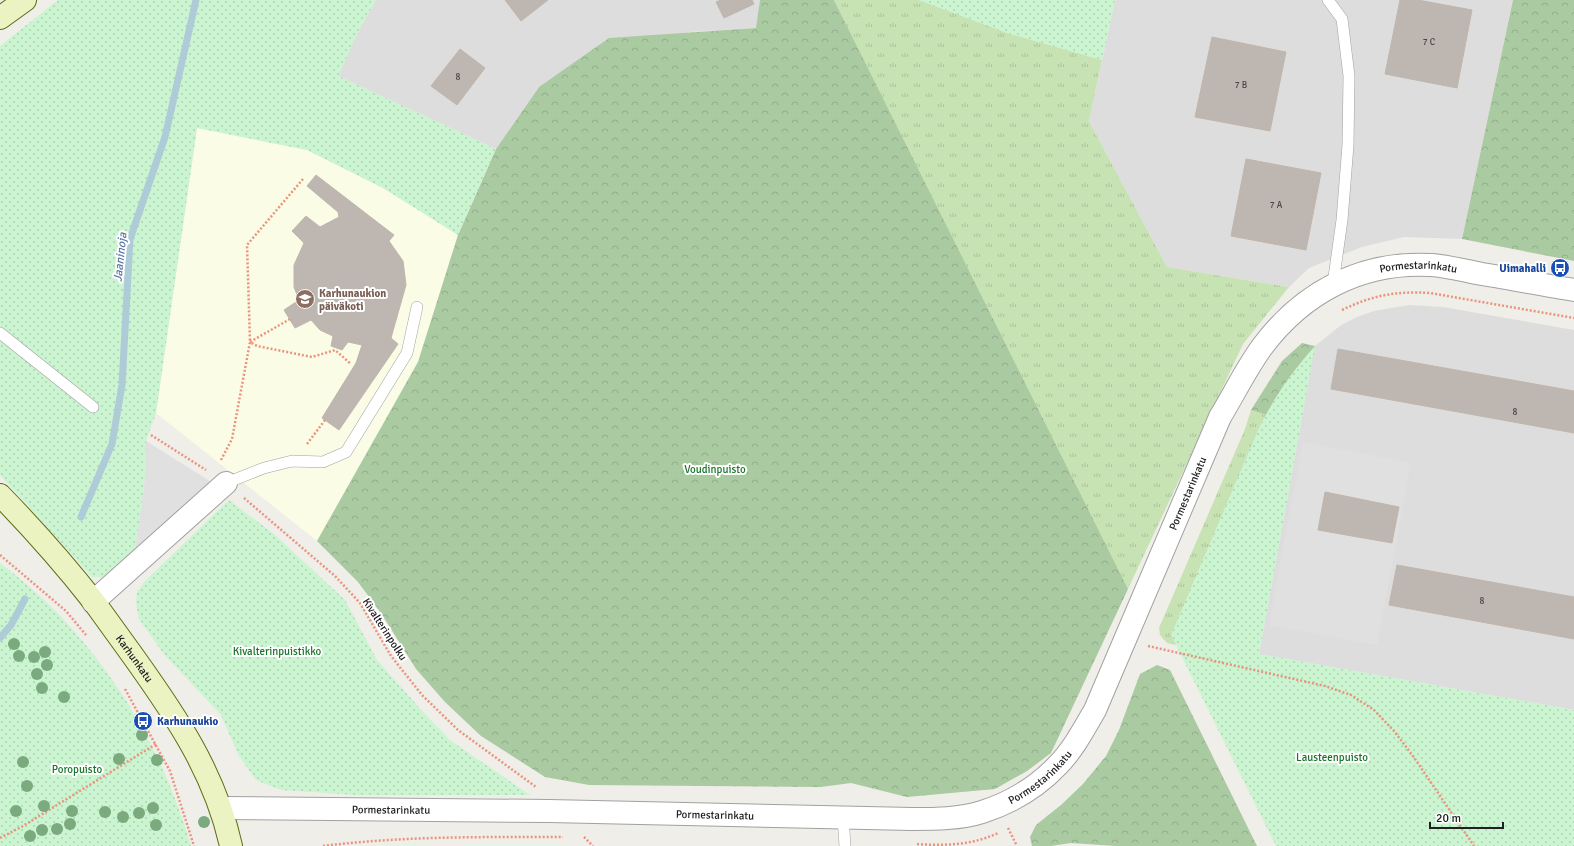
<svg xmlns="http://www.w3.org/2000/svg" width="1574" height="846" font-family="Signika,sans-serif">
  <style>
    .residential { fill: #dedddd }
    .education { fill: #fafce5 }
    .grass { fill: url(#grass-tufts) }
    .forest { fill: url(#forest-crowns) }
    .park { fill: url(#park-dots) }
    .parking { fill: #e0e0e0 }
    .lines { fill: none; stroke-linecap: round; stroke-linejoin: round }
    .stream { stroke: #aecbd8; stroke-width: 7 }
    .building { fill: #bdb6b1; stroke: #c0b6ac }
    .lane-casing { stroke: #a1a1a1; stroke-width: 12 }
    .street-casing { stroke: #a1a1a1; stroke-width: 24 }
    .secondary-casing { stroke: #5b6c12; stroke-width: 24 }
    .path { stroke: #ea937e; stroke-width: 2.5; stroke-dasharray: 2 2; stroke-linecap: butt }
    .lane { stroke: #fff; stroke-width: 11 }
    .street { stroke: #fff; stroke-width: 22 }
    .secondary { stroke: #ecf3c3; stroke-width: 22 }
    .tree { fill: #7aaa7e }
    .labels { text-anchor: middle; stroke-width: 4; stroke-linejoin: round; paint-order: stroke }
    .number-label { font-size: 9px; fill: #474644 }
    .transit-label { font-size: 11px; font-weight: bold; fill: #164399; stroke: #fff; text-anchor: end }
    .street-label { font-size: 11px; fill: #202020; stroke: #fff }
    .education-label { font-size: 11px; font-weight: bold; fill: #785e54; stroke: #fff; text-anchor: start }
    .park-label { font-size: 11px; fill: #197328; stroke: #fff }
    .water-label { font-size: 12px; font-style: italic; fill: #5778a5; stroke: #fff }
  </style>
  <defs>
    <pattern id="grass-tufts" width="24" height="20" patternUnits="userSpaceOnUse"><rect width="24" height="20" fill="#c7e3b4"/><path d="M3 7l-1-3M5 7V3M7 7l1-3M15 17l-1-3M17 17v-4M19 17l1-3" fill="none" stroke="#abc29a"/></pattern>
    <pattern id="forest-crowns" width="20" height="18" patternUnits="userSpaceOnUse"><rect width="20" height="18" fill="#aacaa1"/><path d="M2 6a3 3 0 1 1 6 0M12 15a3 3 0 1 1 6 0" fill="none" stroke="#92ad8a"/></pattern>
    <pattern id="park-dots" width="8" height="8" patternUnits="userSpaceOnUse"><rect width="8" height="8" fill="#cbf4d1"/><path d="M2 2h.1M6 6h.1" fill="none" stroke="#aed1b3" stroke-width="1.8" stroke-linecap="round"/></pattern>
  </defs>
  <rect width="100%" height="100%" fill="#f0eee8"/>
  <path class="residential" d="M376,0h384l-3,28 -68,4 -150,55 -43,62 -158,-73 19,-42z
    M1115,0h398l-51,239 -58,-2 -42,10 -53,21 -20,19 -122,-20 -78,-146z
    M1409,305l34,2 131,23v380l-315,-56 56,-308 26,-21 16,-8 17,-6z"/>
  <path class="education" d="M197,128l110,22 76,38 75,47 -40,127 -101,179 -161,-128z"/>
  <path class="grass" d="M834,0h85l89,33 94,27 -13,61 78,146 122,20 -46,57 -115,245z
    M1251,410l49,15 -57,236 -76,-18 -7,-8 -1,-7 86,-199z"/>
  <path class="forest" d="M760,0h74l294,589 -77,164 -24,18 -32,18 -88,8 -56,-14 -30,4 -232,-2 -44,-8 -64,-41 -36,-34 -29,-33 -35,-56 -23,-31 -41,-41 101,-179 40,-127 38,-86 43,-62 70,-49 147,-10z
    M1513,0h61v261l-112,-22z
    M1302,343l13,3 -15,79 -49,-15 31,-49z
    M1157,665l13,5 87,176h-142l-44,-3 -20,3h-19l-2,-9 6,-12 25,-20 22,-21 23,-28 13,-26 21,-56z"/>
  <path class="park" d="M58,0h318l-19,34 -19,42 158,73 -38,86 -75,-47 -76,-38 -110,-22 -41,285 -10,28 -1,38 -10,73 -21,20 -12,5h-10l-92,-102v-429z
    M919,0h196l-13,60 -95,-27z
    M1315,346l-56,308 315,56v136h-298l-105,-211 87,-205c17,-34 32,-56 57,-84z
    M229,500l45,34 71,66 32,60 46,52 28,29 79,54h-175l-74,-5 -25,-10 -17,-24 -18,-41 -58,-62 -24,-34 -3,-16 1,-11 7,-10z
    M0,563c93,69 159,172 191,283h-191z"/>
  <path class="parking" d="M146,441l67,42 -78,69 10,-73z
    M1303,442l108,21 -34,182 -108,-20z"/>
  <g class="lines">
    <path class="stream" d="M81,517l31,-73 10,-59 8,-146 35,-102 31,-137
      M0,638l11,-13 14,-26"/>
  </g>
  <path class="building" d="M505,0h43l-27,21z
    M721,0h31l2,4 -30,14 -8,-16z
    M1400,0h18l54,10 -15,78 -72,-14z
    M1212,37l74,15 -16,79 -75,-14z
    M460,49l25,19 -28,37 -26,-19z
    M1246,159l75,14 -15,77 -75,-14z
    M316,175l78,60 -5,6 14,20 3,24 -15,53 7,6 -59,86 -17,-12 34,-55 6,-18 -14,-3 -6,8 -11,-4 2,-10 -13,-6 -9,-10 -16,8 -11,-18 15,-10 -5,-13v-22l10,-22 -12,-12 14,-15 14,11 19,-10 -1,-5 -31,-26z
    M1338,349l236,42v42l-243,-44z
    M1325,492l74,15 -7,36 -74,-13z
    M1397,565l177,32v42l-185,-34z"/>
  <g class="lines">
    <defs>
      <path id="lane" d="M1328,0l14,19 7,57 -1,69 -6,75 -9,64
        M0,333l93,74
        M226,483l38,-15 28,-7 31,1 23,-10 61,-99 10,-46
        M843,817l2,29"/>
      <g id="street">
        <path d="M93,602l133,-119"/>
        <path id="s1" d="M221,808l328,3 363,8c23,0 48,0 70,-7 28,-9 55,-25 75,-46 16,-16 27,-37 38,-56l125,-293c14,-23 26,-48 42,-70 41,-55 100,-86 169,-82 17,1 34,6 51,9 31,5 61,11 92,16"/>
      </g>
      <g id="secondary">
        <path d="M0,18l25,-18"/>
        <path id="s2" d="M0,495c33,34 65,70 94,107 13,18 26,36 39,54 43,60 82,117 98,190"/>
      </g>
    </defs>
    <use href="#lane" class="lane-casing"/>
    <use href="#street" class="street-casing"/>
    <use href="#secondary" class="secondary-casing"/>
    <path class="path" d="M1342,310c31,-15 54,-19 88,-17l144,25
      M290,319l-40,23 7,4 55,11 23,-7 16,14
      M151,435l55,35
      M307,444l18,-24
      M221,460l11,-21 18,-97 -3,-97 56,-66
      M244,498l91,78 25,27 31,53 31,39 36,35 78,57
      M0,555l66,56 20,24
      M1148,646l177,40 26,9 23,15 20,21 19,25 61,90
      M125,689l45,82 24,75
      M1008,828l9,18
      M584,837l9,9
      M0,838l23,-12 133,-82
      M917,844c28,2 56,1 81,-11
      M323,846c80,-10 160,-9 240,-9"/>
    <use href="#lane" class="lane"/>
    <use href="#street" class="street"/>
    <use href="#secondary" class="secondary"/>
  </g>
  <g class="tree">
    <circle cx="14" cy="644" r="6"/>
    <circle cx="45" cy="652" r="6"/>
    <circle cx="19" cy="656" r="6"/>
    <circle cx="34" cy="657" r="6"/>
    <circle cx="47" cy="665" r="6"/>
    <circle cx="37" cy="674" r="6"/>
    <circle cx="42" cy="688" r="6"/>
    <circle cx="64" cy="697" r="6"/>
    <circle cx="142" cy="735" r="6"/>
    <circle cx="119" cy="759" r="6"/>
    <circle cx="157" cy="760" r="6"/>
    <circle cx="23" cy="762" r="6"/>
    <circle cx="27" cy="786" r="6"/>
    <circle cx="44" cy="806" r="6"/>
    <circle cx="153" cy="808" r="6"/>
    <circle cx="16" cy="811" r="6"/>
    <circle cx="72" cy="811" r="6"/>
    <circle cx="105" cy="812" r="6"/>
    <circle cx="139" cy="813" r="6"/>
    <circle cx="123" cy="817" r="6"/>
    <circle cx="204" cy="822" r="6"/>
    <circle cx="70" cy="824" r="6"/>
    <circle cx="156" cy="825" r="6"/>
    <circle cx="57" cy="829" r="6"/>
    <circle cx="42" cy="830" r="6"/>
    <circle cx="30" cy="836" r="6"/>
  </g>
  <defs>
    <symbol id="bus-disc" viewBox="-11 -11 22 22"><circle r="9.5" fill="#1a4fb4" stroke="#fff"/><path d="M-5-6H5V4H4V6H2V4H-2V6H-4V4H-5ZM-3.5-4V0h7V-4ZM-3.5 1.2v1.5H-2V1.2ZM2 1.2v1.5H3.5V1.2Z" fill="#fff"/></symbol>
    <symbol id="school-disc" viewBox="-11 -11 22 22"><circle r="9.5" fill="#8d6e63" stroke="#fff"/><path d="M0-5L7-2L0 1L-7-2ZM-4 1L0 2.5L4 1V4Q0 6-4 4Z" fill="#fff"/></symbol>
  </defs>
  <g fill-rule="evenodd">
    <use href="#bus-disc" x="1549" y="257" width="22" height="22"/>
    <use href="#school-disc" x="294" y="288" width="22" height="22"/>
    <use href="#bus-disc" x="132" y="710" width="22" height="22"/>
  </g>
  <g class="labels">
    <g class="number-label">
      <text x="1429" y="45">7 C</text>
      <text x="458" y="80">8</text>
      <text x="1241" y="88">7 B</text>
      <text x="1276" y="208">7 A</text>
      <text x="1515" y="415">8</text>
      <text x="1482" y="604">8</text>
    </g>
    <g class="transit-label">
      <text x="1546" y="272">Uimahalli</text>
      <text x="157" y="725" text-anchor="start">Karhunaukio</text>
    </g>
    <g class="street-label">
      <text dy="4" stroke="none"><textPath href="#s1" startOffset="1502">Pormestarinkatu</textPath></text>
      <text dy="4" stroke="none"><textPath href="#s1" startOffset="1154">Pormestarinkatu</textPath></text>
      <text transform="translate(385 629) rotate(57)" y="4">Kivalterinpolku</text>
      <text dy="4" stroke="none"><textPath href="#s2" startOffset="212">Karhunkatu</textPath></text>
      <text dy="4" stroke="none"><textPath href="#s1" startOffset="830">Pormestarinkatu</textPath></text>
      <text dy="4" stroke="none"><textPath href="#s1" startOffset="170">Pormestarinkatu</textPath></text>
      <text dy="4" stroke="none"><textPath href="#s1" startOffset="494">Pormestarinkatu</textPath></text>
    </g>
    <g class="education-label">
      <text x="319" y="297">Karhunaukion<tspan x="319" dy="13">päiväkoti</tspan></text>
    </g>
    <g class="park-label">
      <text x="715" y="473">Voudinpuisto</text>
      <text x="277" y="655">Kivalterinpuistikko</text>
      <text x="1332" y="761">Lausteenpuisto</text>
      <text x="77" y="773">Poropuisto</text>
    </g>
    <g class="water-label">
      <text transform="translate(120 257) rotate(-84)" y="4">Jaaninoja</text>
    </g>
  </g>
  <path d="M1430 822v6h73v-6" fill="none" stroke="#202020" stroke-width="2"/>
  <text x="1436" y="822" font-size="12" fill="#202020" stroke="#ffffff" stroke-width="3" paint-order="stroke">20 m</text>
</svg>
